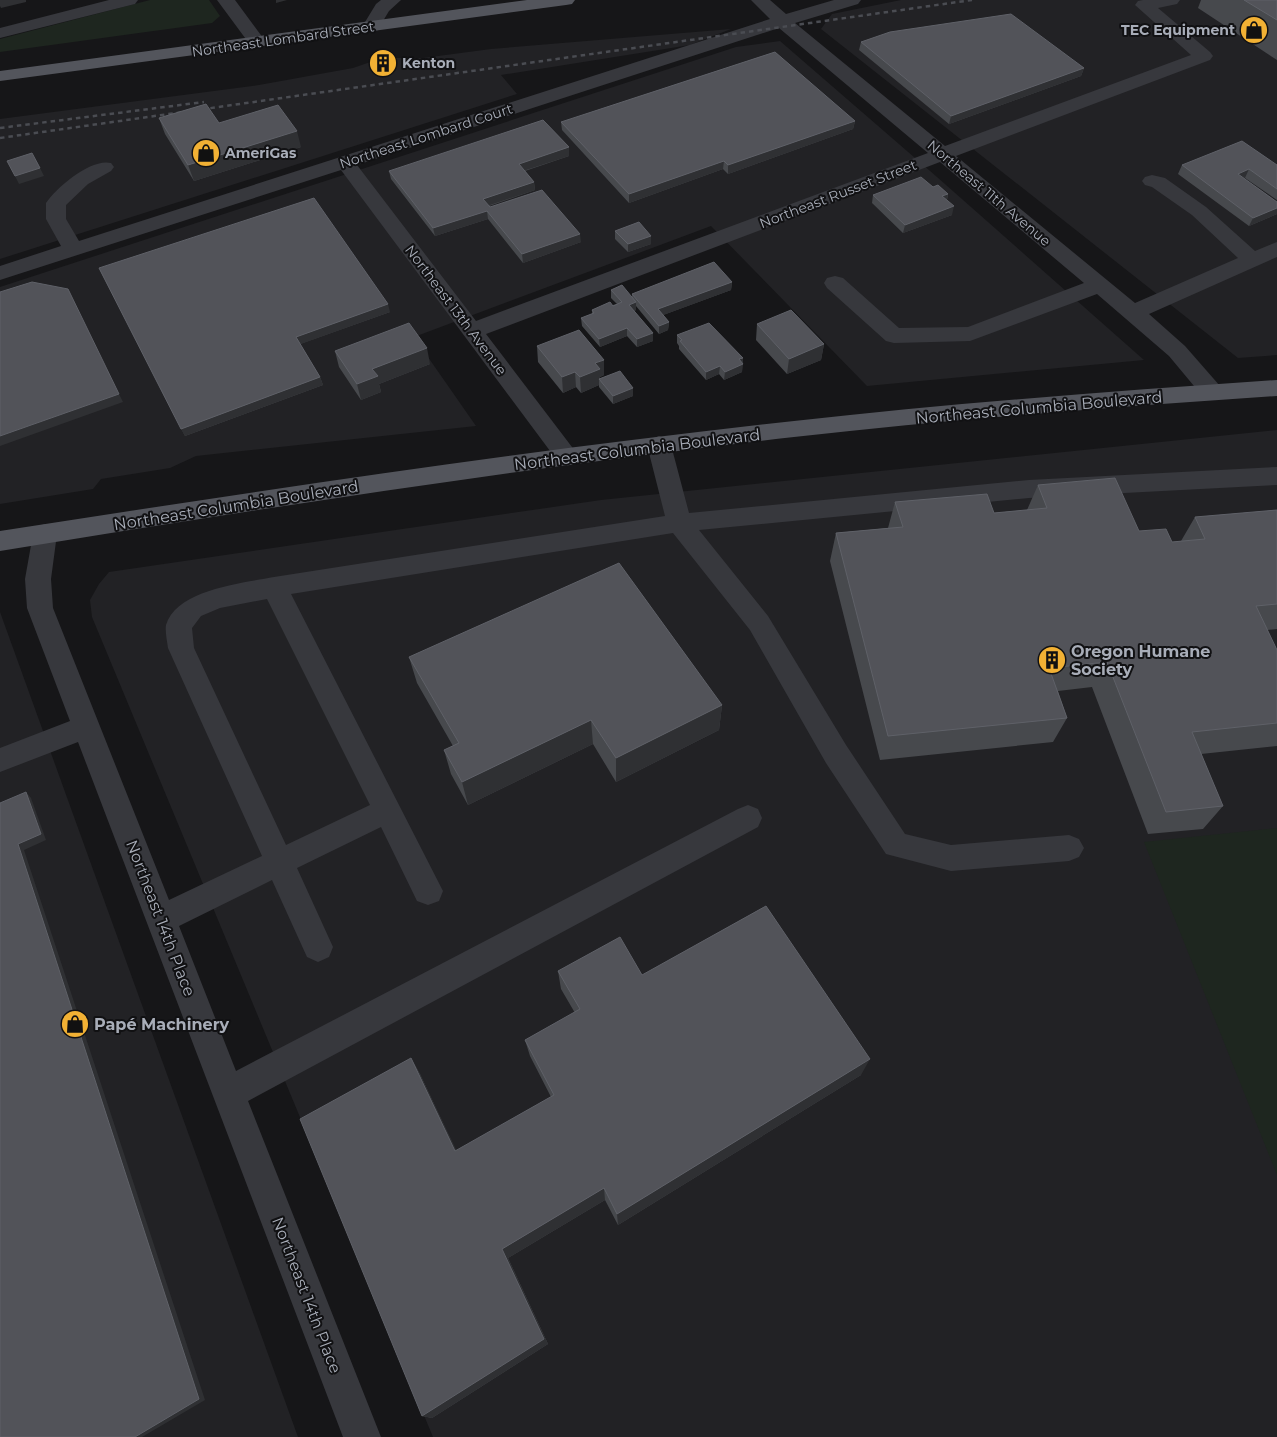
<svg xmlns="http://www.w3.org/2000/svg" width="1277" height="1437" font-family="Montserrat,sans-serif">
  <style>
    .built { fill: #222225 }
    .green { fill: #1e261f }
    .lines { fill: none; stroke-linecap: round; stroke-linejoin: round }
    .minor { fill: #37383d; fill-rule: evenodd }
    .major { fill: #53555c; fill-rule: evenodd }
    .rail { stroke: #4a4c52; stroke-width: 2.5; stroke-dasharray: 4.5 4; stroke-linecap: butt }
    .wall { fill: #47494d }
    .shaded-wall { fill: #2f3033 }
    .building { fill: #525359; stroke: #5f6168 }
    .labels { text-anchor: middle; stroke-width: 4; stroke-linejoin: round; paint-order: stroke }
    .far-poi-label { font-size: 14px; font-weight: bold; fill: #a8adb8; stroke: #111113; text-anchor: start }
    .far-street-label { font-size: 14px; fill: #a8adb8; stroke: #111113 }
    .street-label { font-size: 16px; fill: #a8adb8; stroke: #111113 }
    .poi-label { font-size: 16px; font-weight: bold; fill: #a8adb8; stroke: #111113; text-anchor: start }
  </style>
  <rect width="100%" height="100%" fill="#161618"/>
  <path class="built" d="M901,0h376v355l-39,3 -417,-329 11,-15z
    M731,29l-41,16 -189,30 16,19 -517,165v-140l259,-34 94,-17 29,-10h41l68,-9z
    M780,41l157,136 207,183 -277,26 -156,-160 -297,111 62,89 -280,30 -26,12 -69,11 -8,10 -93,15v-217l736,-240z
    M1277,430v1007h-844l-341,-820 -2,-17 9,-16 10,-12 492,-72z
    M0,612l298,825h-298z"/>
  <path class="green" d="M150,0h59l11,16 -8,7 -212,29v-13z
    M1277,828v347l-133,-333z"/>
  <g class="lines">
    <path class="minor" d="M109,0h29l-3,4 -135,34v-10z
      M217,0h18l31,42 -3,4 -6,1 -6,-1z
      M381,0h20l-12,11 -12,20 -6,1 -6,-1 -3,-4 14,-23z
      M751,0h19l16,14 48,-14h27l-3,4 -63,19 150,123 246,-91 -56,-50 3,-4 5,-1h37l-3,4 -19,4 52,44 3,4 -3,4 -254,96 179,147 103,-45 -46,-43 -40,-28 -7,-2 -3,-4 3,-4 7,-2 13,3 41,29 49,44 22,-9v15l-128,57 36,32 35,40 3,6 -3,6 -8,2 -8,-2 -35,-42 -72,-62 -127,47 -76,2 -8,-2 -59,-53 -3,-5 3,-5 8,-2 8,2 56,50 69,-1 116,-44 -144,-121 -454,172 89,117 4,6 -4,6 -8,3 -8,-3 -218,-293 -341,110v-14l61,-20 -15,-27v-16c11,-16 45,-45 65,-40l3,4 -3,4 -23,13 -22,21v14l13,22 691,-222zM779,28l149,125 -452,168 -119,-156z
      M659,436l8,3 4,6 18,68 340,-33 248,-13v18l-248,13 -330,32 69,86 78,129 59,89 46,11 118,-10 10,4 5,9 -5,9 -10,4 -118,10 -65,-17 -60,-91 -76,-133 -77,-97 -382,61 152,297 -4,10 -11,4 -11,-4 -36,-74 -84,41 36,79 -4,10 -11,5 -11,-5 -35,-77 -93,46 57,145 502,-262 10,-4 10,4 4,9 -4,9 -510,274 133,336h-38l-265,-695 -78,30v-24l70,-27 -43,-113 -2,-29 8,-45 3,-7 9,-3 9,3 3,7 -6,45 2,29 116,292 93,-44 -94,-208c-1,-7 -3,-17 -2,-23 11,-36 77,-42 108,-48l391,-61 -18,-71 4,-6zM267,599l103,206 -84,40 -92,-197 -2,-20 9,-12 19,-8z"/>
    <path class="major" d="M527,0h48l-3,4 -6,1 -566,76v-10z
      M1277,380v16c-161,11 -323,23 -483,41 -266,30 -530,71 -794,114v-20c264,-41 528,-81 794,-110 161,-18 322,-30 483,-41z"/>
    <path class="rail" d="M0,128l204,-26
      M0,138l972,-138"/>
  </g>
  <path class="wall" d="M1201,0h76v60l-79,-52z
    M861,42l223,26 -3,8 -132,48 -90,-74z
    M159,118l142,29 -107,34 -29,-47z
    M855,121l-2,8 -125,45 -5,-5 -94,34 -67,-73 -1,-8z
    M569,147v9l-44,15 9,11 1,8 -46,16 1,1 91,35 -58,21 -35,-44 -53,17 -44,-57 -2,-8z
    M1182,165h95v35l-32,-22h-2l34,24v12l-28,12 -71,-52z
    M933,187l15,7 -1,6 5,15 -49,18 -31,-30 1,-8z
    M615,231l36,13 -23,8 -13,-13z
    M99,268l291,44 -90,32 20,33 3,8 -138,51z
    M732,282l-1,8 -68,25 6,7 -1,8 -9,4 -23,-28v4l-2,1 19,30 -16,6 -10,-11 -27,11 -18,-21 -1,-8 11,-4v-4l25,-6 -6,-6v-8l21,8v-4z
    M757,324l67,20 -3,16 -34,14 -31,-34z
    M677,335l66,23 -1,14 -18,8 -5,-6 -13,6 -27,-31v-3l-2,-3z
    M537,346l67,29 -4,2v2l33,17 -20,8 -14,-17v-2l-18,8 -5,-6 -13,6 -25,-31z
    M335,351l95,13 -51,20 2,8 -20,8 -22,-33z
    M1038,485l101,46 33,11 9,-1 14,-24 82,-7v119l-10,1 10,20v96l-76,8 22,52 -20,23 -55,5 -56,-147 -34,4 9,27 -14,24 -173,18 -50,-199 6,-28 52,-5 7,-26 99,11 33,-3z
    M409,657l313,48 -3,25 -103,52 -23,-38 -125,61 -17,-31 -7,-24 9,-4 -36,-63z
    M558,971l84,4 219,100 -243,150 -13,-25 -97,58 40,86 -116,74 -10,-2 -11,-358 9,16 36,77 95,-54 -21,-41 -5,-16 50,-27 -14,-24z"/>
  <path class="shaded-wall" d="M0,0h26v2l-25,6 -1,-2z
    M276,0h11l-11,3z
    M388,56l2,9 -12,1 -2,-8z
    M1084,68l-3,8 -132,48 2,-8z
    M855,121l-2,8 -125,45v-9z
    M297,131l4,16 -107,34 -6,-16z
    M569,147v9l-49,16 -1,-8z
    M724,161l-1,8 -94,34v-9z
    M40,168l4,8 -25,8 -4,-8z
    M1249,169l-4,9 -11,4 4,-8z
    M534,182l1,8 -51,17 -1,-8z
    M948,194l-2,8 -4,-6z
    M954,206l-2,9 -49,18 2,-8z
    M1277,208v6l-28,12 4,-8z
    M487,211l1,8 -53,17 -2,-8z
    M580,234l1,8 -58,21 -1,-9z
    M651,236v8l-23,8v-8z
    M732,282l-1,8 -73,27v-8z
    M636,302v8l-7,3v-8z
    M388,304l2,8 -92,33 -2,-8z
    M669,322l-1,8 -9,4v-8z
    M627,328v8l-27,11 -1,-8z
    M653,333v8l-16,6v-8z
    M824,344l-3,16 -34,14 2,-15z
    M427,348l3,16 -51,20 2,8 -20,8 -4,-16 15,-15z
    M743,358l-1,14 -18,8 1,-8 14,-13z
    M604,360v15l-4,2v4l-1,-2v6l-18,8 -1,-16 15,-14z
    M720,366l-1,8 -13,6v-8z
    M575,372l1,15 -13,6 -1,-16z
    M320,377l3,8 -138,51 -4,-7z
    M633,388v8l-20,8v-8z
    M119,394l4,8 -123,44v-10z
    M722,705l-3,25 -103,52v-24z
    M591,720l2,24 -125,61 -6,-23z
    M26,792l5,6 15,42 -22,10 181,550 -63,37h-7l-117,-593z
    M411,1058l9,16 43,90 -8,-13z
    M870,1059l-9,16 -243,150 -1,-11z
    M604,1188l1,12 -97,58 40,86 -116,74 -10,-2 80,-167z"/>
  <path class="building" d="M1244,0h33v20z
    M1011,14l73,54 -133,48 -90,-74 29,-10z
    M387,52l1,4 -12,2 -1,-5z
    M775,52l80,69 -127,44 -4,-4 -95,33 -68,-72z
    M206,104l13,19 59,-18 19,26 -109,34 -29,-47z
    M543,120l26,27 -50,17 15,18 -51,17 7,8 52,-17 38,44 -58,20 -35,-43 -54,17 -44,-57z
    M1242,141l35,24v24l-28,-20 -11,5 39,28v6l-24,10 -71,-53z
    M32,153l8,15 -25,8 -8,-15z
    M921,177l12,10 5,-2 10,9 -6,2 12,10 -49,19 -32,-30z
    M314,198l74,106 -92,33 24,40 -139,52 -82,-161z
    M639,222l12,14 -23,8 -13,-13z
    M714,262l18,20 -74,27 11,13 -10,4 -27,-32z
    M32,282l36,7 51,105 -119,42v-144z
    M622,285l14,17 -7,3 24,28 -16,6 -10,-11 -28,11 -18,-21 13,-5 -2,-3 18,-8 3,4 9,-4 -11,-12z
    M791,310l33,34 -35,15 -32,-35z
    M409,323l18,25 -55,21 6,7 -21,8 -22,-33z
    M709,323l34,35 -4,1 4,5 -18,8 -5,-6 -14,6 -26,-31 2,-1 -5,-5z
    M579,330l25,30 -9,3 5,6 -20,8 -5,-5 -13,5 -25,-31z
    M620,371l13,17 -20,8 -14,-17z
    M1115,478l24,53 27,-2 6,13 33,-3 -10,-22 82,-7v94l-21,2 21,44v73l-85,9 31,74 -57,6 -59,-150 -58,6 18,50 -179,18 -52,-203 67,-6 -8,-25 92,-8 7,19 53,-5 -9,-23z
    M619,563l103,142 -106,53 -25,-38 -129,62 -18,-32 15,-7 -50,-86z
    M26,792l15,42 -23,10 181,555 -64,38h-135v-634z
    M766,906l104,153 -253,155 -13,-26 -102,61 42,90 -122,77 -122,-297 111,-61 44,93 99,-56 -29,-55 55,-31 -22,-38 62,-34 22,38z"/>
  <defs>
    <symbol id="shop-disc" viewBox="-11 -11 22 22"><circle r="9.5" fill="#f2b134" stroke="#111113"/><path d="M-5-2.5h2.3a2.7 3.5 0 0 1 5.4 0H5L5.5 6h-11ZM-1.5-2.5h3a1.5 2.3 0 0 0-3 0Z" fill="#111"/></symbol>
    <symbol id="building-disc" viewBox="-11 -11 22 22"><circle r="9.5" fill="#f2b134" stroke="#111113"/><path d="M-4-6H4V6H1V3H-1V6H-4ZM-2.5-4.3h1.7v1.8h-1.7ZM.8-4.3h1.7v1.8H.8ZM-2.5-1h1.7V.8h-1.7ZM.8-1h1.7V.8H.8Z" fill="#111"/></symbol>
  </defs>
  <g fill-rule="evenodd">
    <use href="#shop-disc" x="1238" y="14" width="32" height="32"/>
    <use href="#building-disc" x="367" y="47" width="32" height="32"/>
    <use href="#shop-disc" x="190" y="137" width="32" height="32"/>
    <use href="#building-disc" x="1036" y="644" width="32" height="32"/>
    <use href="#shop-disc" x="59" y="1008" width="32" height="32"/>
  </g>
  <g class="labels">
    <g class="far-poi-label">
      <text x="1235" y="35" text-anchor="end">TEC Equipment</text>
      <text x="402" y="68">Kenton</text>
      <text x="225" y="158">AmeriGas</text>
    </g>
    <g class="far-street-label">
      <text transform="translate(283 39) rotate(-8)" y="5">Northeast Lombard Street</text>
      <text transform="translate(426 136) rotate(-18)" y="5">Northeast Lombard Court</text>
      <text transform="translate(989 193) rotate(40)" y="5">Northeast 11th Avenue</text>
      <text transform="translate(838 194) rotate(-21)" y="5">Northeast Russet Street</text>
      <text transform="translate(456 310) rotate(53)" y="5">Northeast 13th Avenue</text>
    </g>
    <g class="street-label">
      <text transform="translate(1039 407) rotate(-5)" y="6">Northeast Columbia Boulevard</text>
      <text transform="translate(637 449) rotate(-7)" y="6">Northeast Columbia Boulevard</text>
      <text transform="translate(236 505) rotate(-9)" y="6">Northeast Columbia Boulevard</text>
      <text transform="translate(161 918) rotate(69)" y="6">Northeast 14th Place</text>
      <text transform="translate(307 1295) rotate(69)" y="6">Northeast 14th Place</text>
    </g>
    <g class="poi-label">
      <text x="1071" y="657">Oregon Humane<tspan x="1071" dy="18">Society</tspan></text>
      <text x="94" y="1030">Papé Machinery</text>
    </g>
  </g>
</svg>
